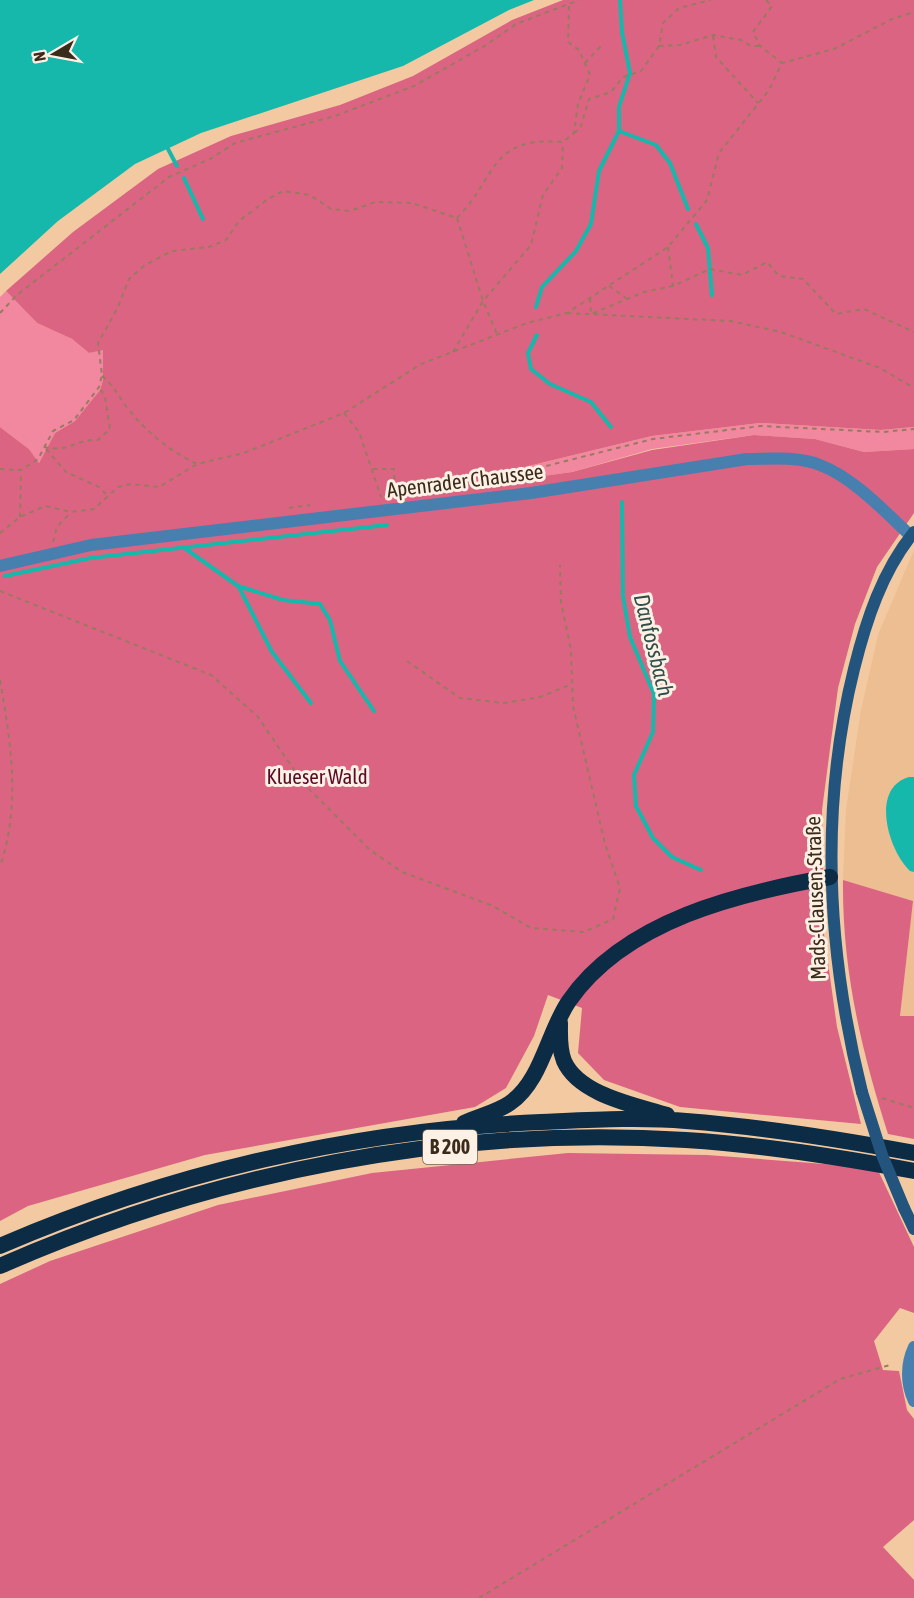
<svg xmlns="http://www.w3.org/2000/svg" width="914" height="1598" font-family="'Asap Condensed',sans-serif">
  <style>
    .built { fill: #ecbe91 }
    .green { fill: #f287a0 }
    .forest { fill: #db6483 }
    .water { fill: #15b8ab }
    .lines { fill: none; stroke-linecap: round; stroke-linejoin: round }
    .stream { stroke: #15b8ab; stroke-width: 4 }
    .path { stroke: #987b5f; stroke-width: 2; stroke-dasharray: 4.5 4.5; stroke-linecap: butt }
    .minor { stroke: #477faf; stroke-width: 12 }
    .tertiary { stroke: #477faf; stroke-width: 12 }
    .secondary { stroke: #22547d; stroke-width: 12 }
    .trunk { stroke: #0c2b44; stroke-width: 16 }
    .secondary-bridge { stroke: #22547d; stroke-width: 12 }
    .labels { text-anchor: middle; stroke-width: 6; stroke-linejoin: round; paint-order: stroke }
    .shield { fill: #fdf0e4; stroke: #746657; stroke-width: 1.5 }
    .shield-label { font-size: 20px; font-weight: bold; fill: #3a2b1b }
    .street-label { font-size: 21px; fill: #3a2b1b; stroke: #fdf0e4 }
    .park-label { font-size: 21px; fill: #570b26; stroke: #fdf0e4 }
    .water-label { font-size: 22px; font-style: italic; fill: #2f4d4a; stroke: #fdf0e4 }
  </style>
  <rect width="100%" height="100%" fill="#f3c9a1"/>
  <path class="built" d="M914,550v466h-14l13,-115 -70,-21 3,-70 15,-100 17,-75z"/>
  <path class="green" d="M6,291l31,32 35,16 17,14 14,-4v31l-3,10 -25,31 -20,12 -16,30 -10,-14 -29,-22v-130z
    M760,423l121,7 33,-3v22l-50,3 -49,-13 -61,-4 -102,14 -80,23 -117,17 49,-17 148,-36z"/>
  <path class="forest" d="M563,0h351v427l-33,3 -121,-7 -108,13 -148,36 -45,16 113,-16 80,-22 102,-15 61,4 49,13 50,-3v64l-37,54 -22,57 -17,64 -16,122 2,124 13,93 24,97 -181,-17 -76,-27 -26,-27 4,-45 -34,-13 -14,41 -28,52 -31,19 -270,48 -177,51 -28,15v-794l29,22 10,14 16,-30 20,-12 25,-31 3,-10v-30l-14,3 -17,-14 -35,-16 -31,-32 67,-59 85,-63 73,-33 109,-31 73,-29 99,-56z
    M843,880l70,21 -13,115h14v123l-26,-5c-27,-85 -46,-165 -45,-254z
    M568,1153l139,2 170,13 37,79v66l-14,-5 -26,33 9,29 16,1 8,39 7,9v101l-31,27 31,33v18h-914v-314l50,-23 168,-56 154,-32z"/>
  <path class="water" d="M0,0h534l-25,10 -106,56 -202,67 -66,31 -77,57 -58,53z
    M909,777h5v95l-4,-1c-22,-21 -40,-83 -1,-94z"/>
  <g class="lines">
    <path class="stream" d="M619,131l37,14 14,18 18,46
      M168,149l9,17
      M184,178l19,41
      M696,224l12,24 4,47
      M536,307l6,-20 34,-36 15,-27 8,-53 20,-40v-24l11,-34 -8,-41 -2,-32
      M537,335l-9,18 3,16 19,15 41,18 20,25
      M622,502l1,94 7,41 24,57 -1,38 -19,43 2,31 17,32 19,19 29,13
      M183,547l55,39 45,14 37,4 10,16 10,41 34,50
      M5,576l86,-18 296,-33
      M239,587l33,65 39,51"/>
    <path class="path" d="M766,0l6,6 -19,26 7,14 22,17
      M713,36l3,21 42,46
      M659,46l21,-1 33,-10 28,5 10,6h9
      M585,63l18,-19
      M574,133l6,-4 9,-30 22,-7 12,-15 18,-6 18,-25 4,-23 16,-15 32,-8
      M457,218c41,-42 32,-82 106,-76l11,-9 4,-29 12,-29 -11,-25 -11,-8 1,-38
      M457,218l26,83 14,33
      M668,247l5,39
      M609,286l17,12
      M590,298l1,16 53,-22 29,-6 37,-17 32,6 25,-13 12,14 24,3 33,35 28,-5 50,23
      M0,313l17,-18 152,-118 41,-18 25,-16 100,-27 79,-30 72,-41 30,-21 63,-24
      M567,313l163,8 51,11 99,36 34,20
      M453,352l30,-51 48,-56 12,-50 19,-27 1,-26
      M102,376c12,10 14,16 23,29 20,26 43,45 72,59
      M344,413l15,19 22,65
      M44,447c27,6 30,-8 54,-7l12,-11 -5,-32 -6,-10
      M46,449l20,23 33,15 10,10
      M0,469l21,1 17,-11 15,-28 21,-11 25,-33 3,-12 -4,-32 20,-36 11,-28 16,-14 27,-14 37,-4 17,-7 13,-19 29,-22 15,-8 27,4 21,14 19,2 25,-9 37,1 45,15
      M373,469h21l1,27
      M459,488l194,-49 108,-13 122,6 31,-3
      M289,508l21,-3
      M20,517l1,-45
      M0,533l20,-16 25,-11 26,6 23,-3 24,-22 13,-3 28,3 38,-23 47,-11 100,-40 77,-49 106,-41 40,-10 101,-66 39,-47 12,-47 50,-63 13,-27 52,-14 58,-30 22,-7
      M53,542l4,-15 14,-15
      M0,591l211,84 47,42 45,66 67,67 32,22 91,34 38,22 53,4 29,-13 7,-31 -15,-44 -32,-138 -2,-56 -10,-48 -1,-37
      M407,661l53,37 44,5 36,-6 32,-13
      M0,680c11,64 21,124 0,187
      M882,1098l32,10
      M479,1598l361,-219 50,-14"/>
    <path class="minor" d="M914,1347c-8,17 -8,37 0,54"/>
    <path class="tertiary" d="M0,566l91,-21 440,-52 216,-34c24,0 51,-3 73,6 34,13 65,47 91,71"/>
    <path class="secondary" d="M862,1092c-35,-140 -43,-282 -8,-423 12,-48 28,-98 60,-137
      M904,1208l10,21"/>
    <path class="trunk" d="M560,1023c0,13 -1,26 4,38 15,34 71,44 103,54
      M464,1123c15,-7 33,-11 46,-20 32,-22 38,-72 59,-102 56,-81 171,-108 261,-124
      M0,1246c171,-74 355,-116 541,-124 48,-2 97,-5 145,-1 77,6 153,18 228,32
      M0,1266c213,-94 454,-141 686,-126 77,5 153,17 228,31"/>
    <path class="secondary-bridge" d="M862,1092l20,63 22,53"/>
  </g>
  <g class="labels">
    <rect class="shield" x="423" y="1130" width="54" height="34" rx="4.5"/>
    <g class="shield-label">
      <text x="450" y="1154">B 200</text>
    </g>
    <g class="street-label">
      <text transform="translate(465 481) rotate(-7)" y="7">Apenrader Chaussee</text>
      <text transform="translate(816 898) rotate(-92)" y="7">Mads-Clausen-Straße</text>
    </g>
    <g class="park-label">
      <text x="317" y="784">Klueser Wald</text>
    </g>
    <g class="water-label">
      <text transform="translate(654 645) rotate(76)" y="8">Danfossbach</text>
    </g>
  </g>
  <g transform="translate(54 54) rotate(260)" stroke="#fdf0e4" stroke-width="4.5" paint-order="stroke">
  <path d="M0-4.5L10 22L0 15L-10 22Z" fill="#3a2b1b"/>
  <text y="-9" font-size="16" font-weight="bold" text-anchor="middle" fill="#3a2b1b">N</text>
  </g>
</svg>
